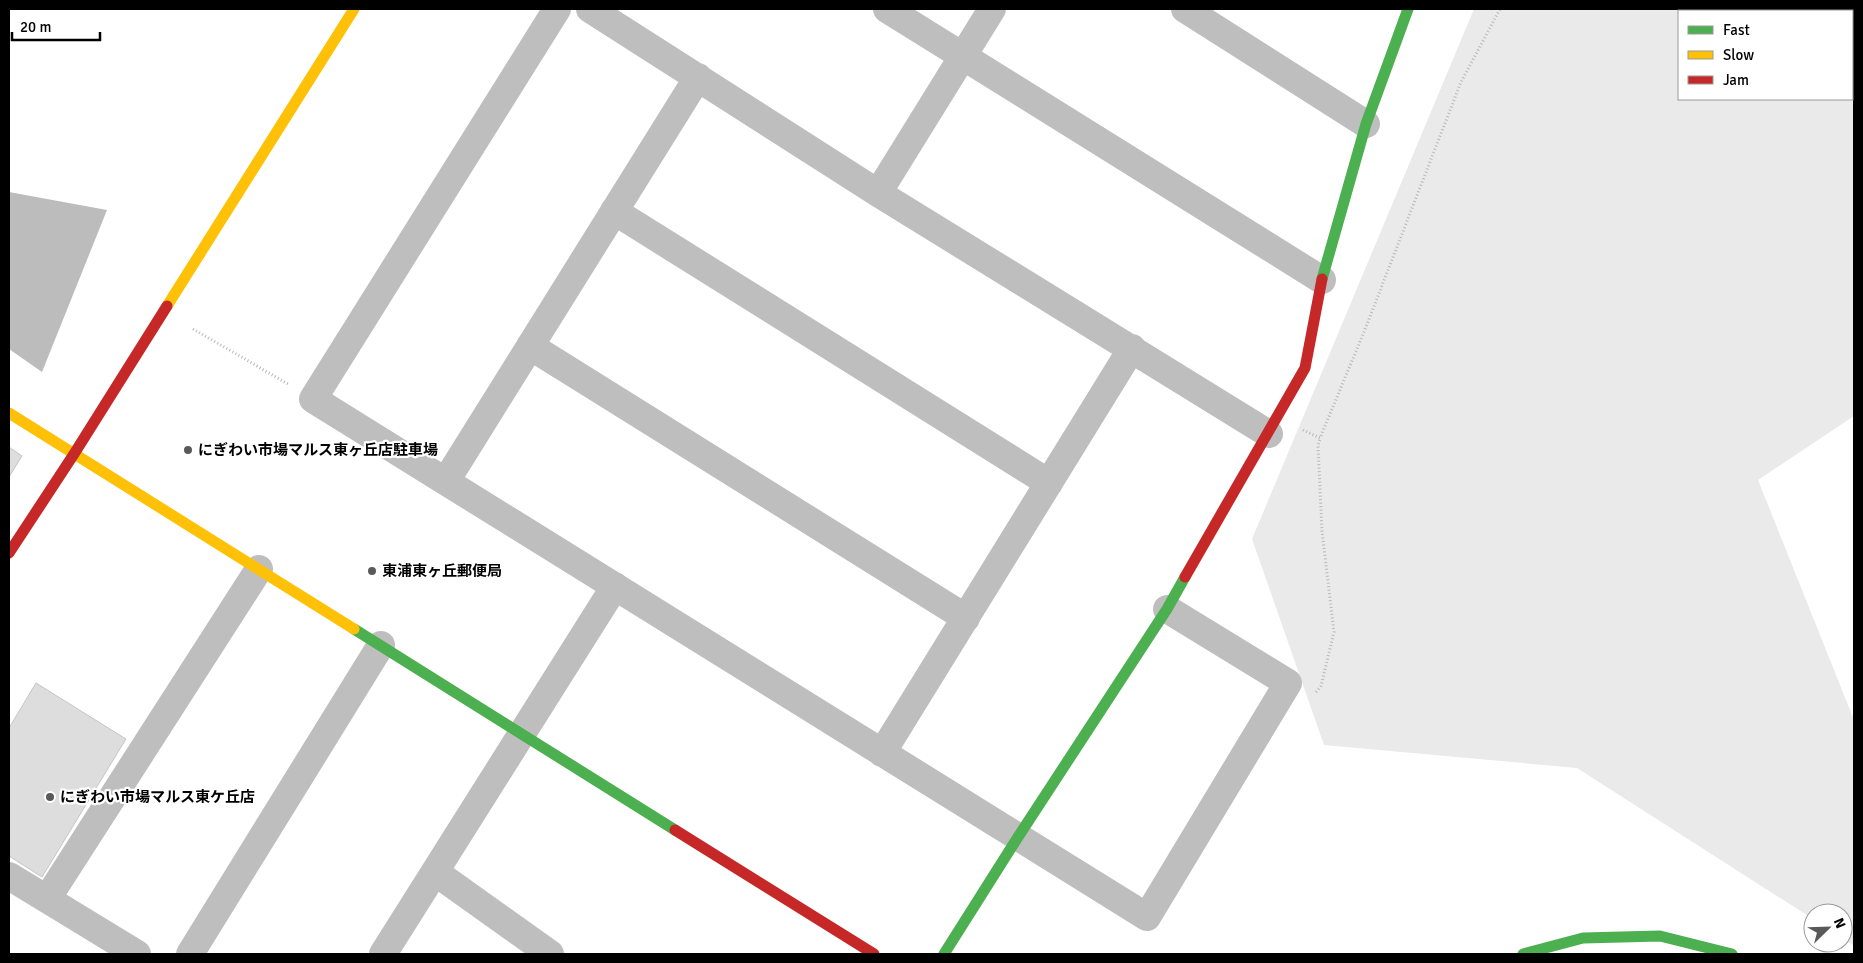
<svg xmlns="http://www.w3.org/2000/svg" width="1863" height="963" font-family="Signika,'Noto Sans JP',sans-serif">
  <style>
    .green { fill: #eaeaea; fill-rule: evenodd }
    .water { fill: #bcbcbc }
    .building { fill: #ddd; stroke: #c5c5c5 }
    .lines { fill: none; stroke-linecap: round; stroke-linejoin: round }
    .path { stroke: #b8b8b8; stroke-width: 3; stroke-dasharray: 1 2.5; stroke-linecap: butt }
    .street { stroke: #bebebe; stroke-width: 28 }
    .fast { stroke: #4caf50; stroke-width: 11 }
    .slow { stroke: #ffc107; stroke-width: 11 }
    .jam { stroke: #c62828; stroke-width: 11 }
    .poi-dot { fill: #595959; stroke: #fff; stroke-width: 2 }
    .labels { text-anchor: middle; stroke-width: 4.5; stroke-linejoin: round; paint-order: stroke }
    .poi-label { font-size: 15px; font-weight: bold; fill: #000; stroke: #fff; text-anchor: start }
  </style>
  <rect width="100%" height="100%" fill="#fff"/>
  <path class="green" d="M1474,9h380v407l-96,64 96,240v226l-11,-8v-25h-30v6l-236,-151 -253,-23 -72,-206zM1679,11h173v88h-173z"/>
  <path class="water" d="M9,192l98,18 -65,162 -33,-23z"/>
  <path class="building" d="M9,447l13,9 -13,21z
    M36,683l90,56 -84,138 -33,-21v-128z"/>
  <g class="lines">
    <path class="path" d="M193,329l95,55
      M1303,430l17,8 44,-106 97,-250 39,-73
      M1316,692l5,-6 13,-54 -12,-101 -4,-85 2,-8"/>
    <path class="street" d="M557,9l-244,390 834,518 141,-234 -121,-74
      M590,9l288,184 391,241
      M887,9l435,271
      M1185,9l181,115
      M878,193l114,-184
      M614,211l435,272
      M530,346l436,272
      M446,481l252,-404
      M882,753l250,-405
      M435,872l115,82
      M9,876l128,78
      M47,899l212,-330
      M190,954l191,-309
      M383,954l232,-368"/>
    <path class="fast" d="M1322,279l44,-155 42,-115
      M354,629l321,201
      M944,954l74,-117 149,-228 18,-32
      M1523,954l60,-16 77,-2 72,18"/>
    <path class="slow" d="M167,306l187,-297
      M9,413l345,216"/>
    <path class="jam" d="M9,553l65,-99 93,-148
      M1185,577l120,-209 17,-89
      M675,830l199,124"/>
  </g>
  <g class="poi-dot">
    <circle cx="188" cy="450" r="5"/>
    <circle cx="372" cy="571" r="5"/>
    <circle cx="50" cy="797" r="5"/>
  </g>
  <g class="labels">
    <g class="poi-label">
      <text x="198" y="455">にぎわい市場マルス東ヶ丘店駐車場</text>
      <text x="382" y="576">東浦東ヶ丘郵便局</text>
      <text x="60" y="802">にぎわい市場マルス東ケ丘店</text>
    </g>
  </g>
  <rect width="1863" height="963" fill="none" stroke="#000000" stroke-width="20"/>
  <rect x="1678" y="10" width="175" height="90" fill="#ffffff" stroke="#999999"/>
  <rect x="1688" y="26" width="25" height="8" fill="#4caf50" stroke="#999999"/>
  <text x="1723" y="35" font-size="15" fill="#000000">Fast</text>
  <rect x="1688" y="51" width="25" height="8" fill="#ffc107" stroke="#999999"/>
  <text x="1723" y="60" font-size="15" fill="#000000">Slow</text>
  <rect x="1688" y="76" width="25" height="8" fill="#c62828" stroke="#999999"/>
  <text x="1723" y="85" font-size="15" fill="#000000">Jam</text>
  <g transform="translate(1828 928) rotate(67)"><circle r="24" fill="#ffffff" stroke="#999999"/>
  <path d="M0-4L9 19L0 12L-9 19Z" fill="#595959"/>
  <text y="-8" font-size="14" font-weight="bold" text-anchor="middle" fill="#000000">N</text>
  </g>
  <path d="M12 32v8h88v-8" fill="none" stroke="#000000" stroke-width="2.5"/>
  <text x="20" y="32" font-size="15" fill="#000000" stroke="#ffffff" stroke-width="4" paint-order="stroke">20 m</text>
</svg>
